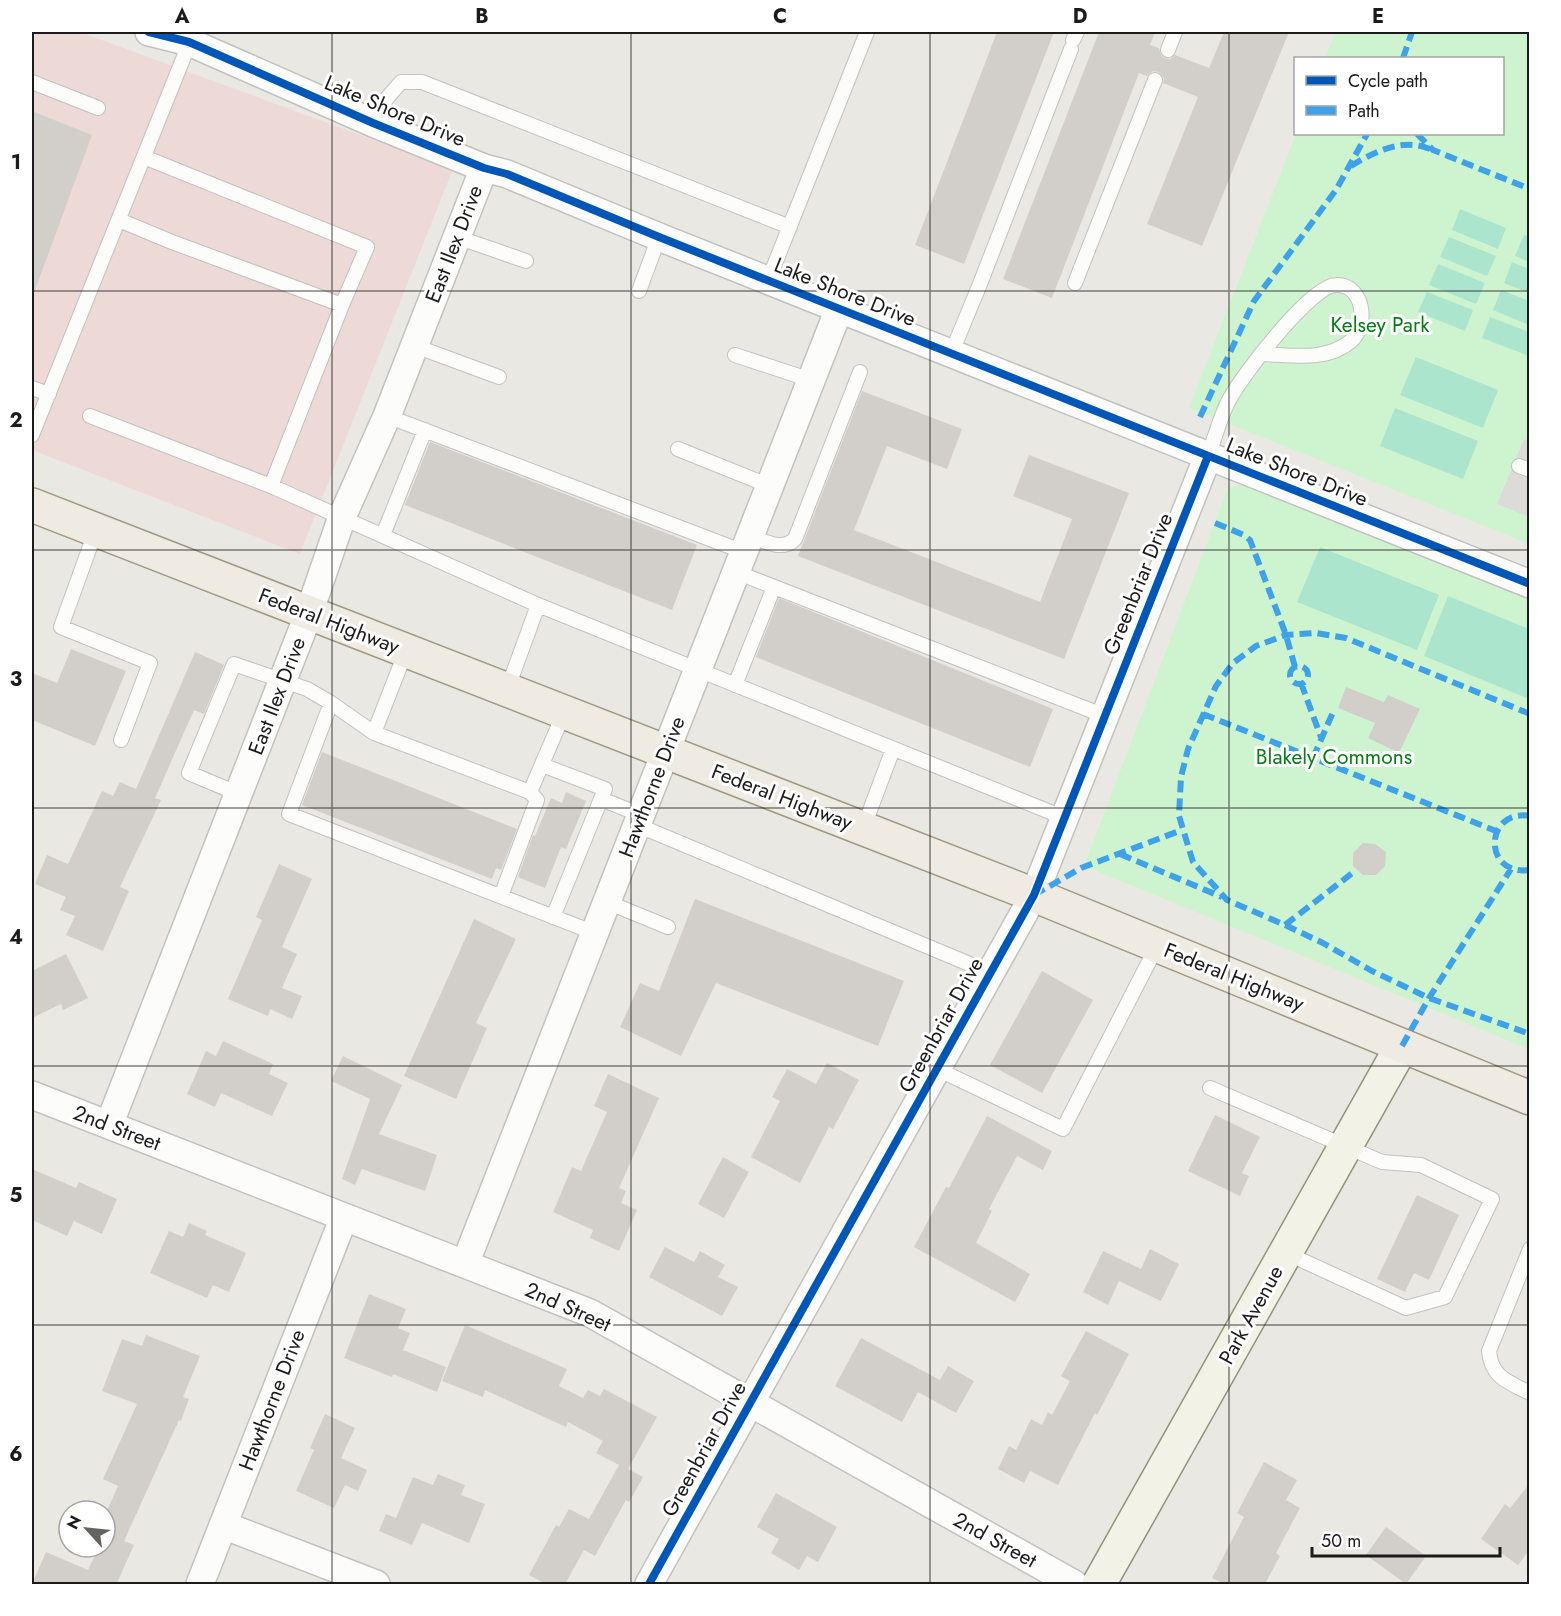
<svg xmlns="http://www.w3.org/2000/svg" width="1561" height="1616" font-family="Jost,sans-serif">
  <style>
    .commercial { fill: #eddad6 }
    .park { fill: #cef4cf }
    .pitch { fill: #abe5ce }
    .parking { fill: #dcdbd9 }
    .building { fill: #d2cfcb }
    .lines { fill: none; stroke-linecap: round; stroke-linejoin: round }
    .lane-casing { stroke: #c2c2bf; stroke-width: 16 }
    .street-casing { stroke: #c2c2bf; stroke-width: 30 }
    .secondary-casing { stroke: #91937b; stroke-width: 36 }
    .primary-casing { stroke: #a09780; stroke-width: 36 }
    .lane { stroke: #fcfcfb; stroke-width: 14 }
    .street { stroke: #fcfcfb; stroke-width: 27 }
    .secondary { stroke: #f2f2e7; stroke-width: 33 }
    .primary { stroke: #f0ebe2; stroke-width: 33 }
    .quiet { stroke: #3da2ea; stroke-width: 6; stroke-dasharray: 12 6; stroke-linecap: butt }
    .cycleway-casing { stroke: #fff; stroke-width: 11 }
    .cycleway { stroke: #0057b8; stroke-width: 8 }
    .grid { fill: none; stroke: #1b1b1b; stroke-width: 1.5; stroke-opacity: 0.55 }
    .labels { text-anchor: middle; stroke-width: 6; stroke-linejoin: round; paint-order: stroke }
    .street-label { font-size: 21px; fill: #1b1b1b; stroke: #fff }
    .park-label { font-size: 21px; fill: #047e13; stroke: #fff }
    .neatline { fill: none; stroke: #1b1b1b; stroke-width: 2 }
    .grid-label { font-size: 20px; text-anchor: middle; font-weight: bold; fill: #1b1b1b }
  </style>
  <rect width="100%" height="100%" fill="#eae8e2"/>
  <path class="commercial" d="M32,32h48l373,137 -153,385 -268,-104z"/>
  <path class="park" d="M1336,32h193v512l-340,-136 107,-274h206v-76h-177z
    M1248,484l281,113v452l-445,-183 144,-378z"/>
  <path class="pitch" d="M1460,209l46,19 -8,21 -46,-19z
    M1524,235l5,2v25l-14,-6z
    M1449,237l47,19 -9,20 -47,-19z
    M1512,262l17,7v24l-25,-10z
    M1438,264l47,19 -9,21 -47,-19z
    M1501,290l28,11v24l-36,-15z
    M1427,292l46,18 -8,21 -47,-19z
    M1490,317l39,15v24l-47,-18z
    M1416,357l82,33 -15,38 -83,-33z
    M1395,408l83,33 -15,38 -83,-33z
    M1320,547l119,48 -22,55 -120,-48z
    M1448,596l81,33v70l-105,-43z"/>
  <path class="parking" d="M1524,439l5,2v76l-32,-13z"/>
  <path class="building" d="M997,32h57l-90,232 -49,-19z
    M1099,32h56l-5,13 9,3 2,7 3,3 6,1 5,-4 34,13 15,-36h65l-87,214 -55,-22 51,-127 -35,-14 1,-5 -5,-6 -6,-1 -6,5 -8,-3 -87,225 -49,-19z
    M32,111l60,24 -58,158 -2,-1z
    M862,391l100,38 -15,40 -60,-23 -33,84 186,72 32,-83 -59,-23 16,-41 100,38 -65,166 -266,-103z
    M430,442l267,103 -25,65 -267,-105z
    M779,598l274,111 -23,58 -274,-110z
    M71,649l55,22 -31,75 -63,-26v-47l25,10z
    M195,652l29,13 -20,49 -10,-4 -39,88 6,2 -41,87 9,4 -26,60 -37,-16 9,-19 -15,-6 6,-13 -31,-13 12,-29 21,9 34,-73 11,5 7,-14 16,7z
    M1346,687l38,15 4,-7 32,14 -21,44 -31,-15 7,-15 -37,-15z
    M322,752l195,77 -16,41 -5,-2 -4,11 -190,-74z
    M566,792l20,9 -20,48 -5,-2 -16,41 -27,-11 15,-42 2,1 16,-38 11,5z
    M1363,843l12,1 11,8 -1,14 -9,9h-13l-10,-9v-13z
    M279,864l33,15 -30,68 15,7 -15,34 20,8 -10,23 -22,-10 -2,7 -40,-17 34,-79 -6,-3z
    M695,899l209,82 -26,65 -162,-63 -35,73 -61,-29 20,-44 19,8z
    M474,919l42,20 -40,84 11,5 -31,71 -52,-23z
    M66,954l22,44 -25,12 -2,-6 -29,14v-47z
    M1042,971l51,29 -51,93 -52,-28z
    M223,1041l50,23 -4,10 19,9 -16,33 -51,-23 -6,14 -28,-13 19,-43 10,5z
    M343,1056l59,29 -23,49 58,21 -12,36 -63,-22 -7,16 -13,-6 28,-80 -39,-18z
    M827,1063l32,17 -26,49 -4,-2 -29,56 -49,-26 29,-56 -8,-4 15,-28 29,15z
    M608,1074l51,24 -40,90 7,3 -5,12 16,7 -18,41 -29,-13 3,-8 -40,-18 19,-45 9,4 26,-59 -13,-6z
    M1215,1115l45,22 -18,36 7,3 -9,20 -52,-25z
    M987,1116l65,35 -9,19 -26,-14 -28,53 3,2 -16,32 54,31 -15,28 -101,-55 32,-60 3,1z
    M723,1157l26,15 -25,46 -26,-14z
    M32,1169l44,19 3,-6 38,17 -15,35 -28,-13 -7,15 -35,-16z
    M1417,1195l42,20 -30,65 -15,-7 -9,19 -28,-13z
    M189,1223l18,8 -2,4 41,18 -17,39 -16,-7 -6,13 -57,-25 19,-42 14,6z
    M665,1247l29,15 6,-11 25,14 -7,12 20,10 -16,29 -73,-39z
    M1150,1249l29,15 -18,37 -42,-20 -11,24 -25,-13 20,-41 38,18z
    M369,1294l37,15 -8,19 12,5 -7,17 43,17 -9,25 -44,-18 -1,3 -48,-19z
    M465,1325l102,44 -8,17 24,12 5,-8 12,6 4,-7 53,28 -29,52 15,8 -14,25 -3,-2 -31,56 -11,-6 -19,34h-19l-17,-9 27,-50 3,2 10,-18 20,10 30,-54 -23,-12 7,-12 -35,-19 -2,5 -81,-37 -2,7 -41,-16z
    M1086,1331l43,23 -32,61 -2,-2 -37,72 -28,-14 -6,12 -26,-14 11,-23 7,4 15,-31 11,6 6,-13 4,3 18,-34 -9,-5z
    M146,1335l54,21 -17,41 6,2 -8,22 -2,-1 -55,121 10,4 -17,38 3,1h-88l14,-32 42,18 11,-23h6v-32l13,-29 -15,-7 34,-75 -35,-13 20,-52 20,7z
    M861,1338l79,42 8,-14 26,15 -18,32 -38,-21 -16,30 -67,-36z
    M325,1414l30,14 -14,30 26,12 -9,21 -13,-6 -11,23 -38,-17 18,-41 -4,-2z
    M1264,1462l33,18 -11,20 14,8 -24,45 4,3 -15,28h-41l-12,-6 32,-61 -7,-4z
    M438,1474l27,11 -4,10 24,9 -16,39 -47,-20 -10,22 -33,-14 7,-17 10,4 17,-41 20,8z
    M1530,1483v66l-12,16 -37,-26 24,-35 5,4z
    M776,1493l61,34 -19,35 -11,-6 -8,14 -28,-17 8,-14 -22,-12z
    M1386,1527l40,29 -20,28 -40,-29z"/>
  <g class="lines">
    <defs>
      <path id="lane" d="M1073,40l4,-8
        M1168,50l7,-18
        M32,82l66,26
        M373,123l14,-25 14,-16h21l368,145
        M144,157l223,90 -25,58 -71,181
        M119,220l53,22 170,63
        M457,237l69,24
        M768,281l99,-249
        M1075,283l80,-203
        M639,291l20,-54
        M415,346l84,31
        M951,354l29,-70 91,-235
        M735,355l76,25
        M32,388l17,6
        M90,416l181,70 267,119 527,213
        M387,416l357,136
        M32,435l159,-396
        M678,449l92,37
        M1208,456c7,-18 12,-39 21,-56 12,-23 82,-115 107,-115 28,-1 33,41 15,56 -25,21 -59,14 -89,13
        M1519,466l11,4
        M96,530l-35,97 89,36 -29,77
        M383,535l42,-105
        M750,536c15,5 32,16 45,3l65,-167
        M736,572l369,144
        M735,685l39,-98
        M507,690l31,-85
        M331,703l43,30 156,59 7,8 -36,96
        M374,733l32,-82
        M542,765l63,24 -4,10
        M530,792l34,-79
        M239,794l-50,-21 45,-109 73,25 24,14 -42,111 306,119
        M637,825l354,148
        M863,829l30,-80
        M607,902l61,25
        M553,917l48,-118 40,16
        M937,1069l126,60 94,-183
        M1210,1088l172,74 39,3 71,34 -47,98 -39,11 -120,-55
        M1530,1249l-41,102c2,26 19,31 41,42"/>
      <path id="street" d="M149,32l40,10 184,81 111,45 23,6 152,63 871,347
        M32,1095l558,218 484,271
        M109,1125l200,-512 33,-96 45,-101 97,-248
        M465,1264l374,-955
        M223,1525l153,59
        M200,1584l144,-367
        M649,1584l385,-689 174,-439"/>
      <path id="secondary" d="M1099,1584l303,-538"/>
      <path id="primary" d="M32,505l1002,390 496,203"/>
    </defs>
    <use href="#lane" class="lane-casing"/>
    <use href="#street" class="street-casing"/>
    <use href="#secondary" class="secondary-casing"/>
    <use href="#primary" class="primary-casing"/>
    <use href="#lane" class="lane"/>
    <use href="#street" class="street"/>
    <use href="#secondary" class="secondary"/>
    <use href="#primary" class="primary"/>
    <path class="quiet" d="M1403,58l9,-26
      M1417,134l16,16 97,39
      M1351,166c18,-11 40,-23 63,-21 6,0 13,3 19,5
      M1200,417l54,-116 82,-111 31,-56
      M1215,523l29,12 6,5 36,95 9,32
      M1290 675a9 9 0 1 1 18 0a9 9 0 1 1-18 0Z
      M1301,683l21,57
      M1203,714l293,117
      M1530,714l-184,-76 -30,-5 -30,2 -30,11 -23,17 -17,23 -28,63 -7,28 -2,39 14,46 34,38 58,25 38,18 49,28 57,27 101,36
      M1313,758l21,-48
      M1530,816c-46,-8 -48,61 0,54
      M1120,854l102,43
      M1034,895l47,-27 101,-38
      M1285,925l70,-54
      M1402,1046l27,-48 82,-129"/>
    <defs>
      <path id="cycleway" d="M149,32l40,10 184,81 111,45 23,6 152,63 871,347
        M649,1584l385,-689 174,-439"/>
    </defs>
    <use href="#cycleway" class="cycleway-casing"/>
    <use href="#cycleway" class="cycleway"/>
  </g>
  <path class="grid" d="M332,32v1552M631,32v1552M930,32v1552M1229,32v1552M32,291h1498M32,550h1498M32,808h1498M32,1066h1498M32,1325h1498"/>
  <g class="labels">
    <g class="street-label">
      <text transform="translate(395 111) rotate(23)" y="7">Lake Shore Drive</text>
      <text transform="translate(454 244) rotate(-69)" y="7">East Ilex Drive</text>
      <text transform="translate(845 292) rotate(22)" y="7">Lake Shore Drive</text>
      <text transform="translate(1297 472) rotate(22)" y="7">Lake Shore Drive</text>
      <text transform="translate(1138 584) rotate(-68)" y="7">Greenbriar Drive</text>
      <text transform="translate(329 621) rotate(21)" y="7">Federal Highway</text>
      <text transform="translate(277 696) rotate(-69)" y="7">East Ilex Drive</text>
      <text transform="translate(652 787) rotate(-69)" y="7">Hawthorne Drive</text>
      <text transform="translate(782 797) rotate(21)" y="7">Federal Highway</text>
      <text transform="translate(1234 977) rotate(22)" y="7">Federal Highway</text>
      <text transform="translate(941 1025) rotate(-61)" y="7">Greenbriar Drive</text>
      <text transform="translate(117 1128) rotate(21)" y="7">2nd Street</text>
      <text transform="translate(568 1307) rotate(24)" y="7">2nd Street</text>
      <text transform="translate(1251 1315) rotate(-61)" y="7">Park Avenue</text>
      <text transform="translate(272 1400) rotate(-69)" y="7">Hawthorne Drive</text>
      <text transform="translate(704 1449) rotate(-61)" y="7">Greenbriar Drive</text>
      <text transform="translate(995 1540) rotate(29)" y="7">2nd Street</text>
    </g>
    <g class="park-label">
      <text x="1380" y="332">Kelsey Park</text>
      <text x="1334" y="764">Blakely Commons</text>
    </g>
  </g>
  <rect width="1561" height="1616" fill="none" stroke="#ffffff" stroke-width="66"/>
  <rect x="1294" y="57" width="210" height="78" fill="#ffffff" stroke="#a4a4a4" stroke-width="1.5"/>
  <rect x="1306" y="76" width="30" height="9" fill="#0057b8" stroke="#a4a4a4" stroke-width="1.5"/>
  <text x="1348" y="87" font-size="18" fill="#1b1b1b">Cycle path</text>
  <rect x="1306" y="106" width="30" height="9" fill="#3da2ea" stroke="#a4a4a4" stroke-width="1.5"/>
  <text x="1348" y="117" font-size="18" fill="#1b1b1b">Path</text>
  <g transform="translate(87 1529) rotate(297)"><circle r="28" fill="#ffffff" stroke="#a4a4a4" stroke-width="1.5"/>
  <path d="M0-4.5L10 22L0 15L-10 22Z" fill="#636361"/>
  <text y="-9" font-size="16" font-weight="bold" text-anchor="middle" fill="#1b1b1b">N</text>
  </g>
  <path d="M1312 1547v9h188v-9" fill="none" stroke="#1b1b1b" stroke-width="3"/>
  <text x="1321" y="1547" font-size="18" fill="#1b1b1b" stroke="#ffffff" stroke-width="4.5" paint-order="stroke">50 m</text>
  <rect x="33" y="33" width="1495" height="1550" class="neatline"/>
  <g class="grid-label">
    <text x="182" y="23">A</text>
    <text x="482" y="23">B</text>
    <text x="780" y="23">C</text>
    <text x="1080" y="23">D</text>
    <text x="1378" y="23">E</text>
    <text x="16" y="169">1</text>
    <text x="16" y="427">2</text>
    <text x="16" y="686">3</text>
    <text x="16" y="944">4</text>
    <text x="16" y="1202">5</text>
    <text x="16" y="1461">6</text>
  </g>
</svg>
